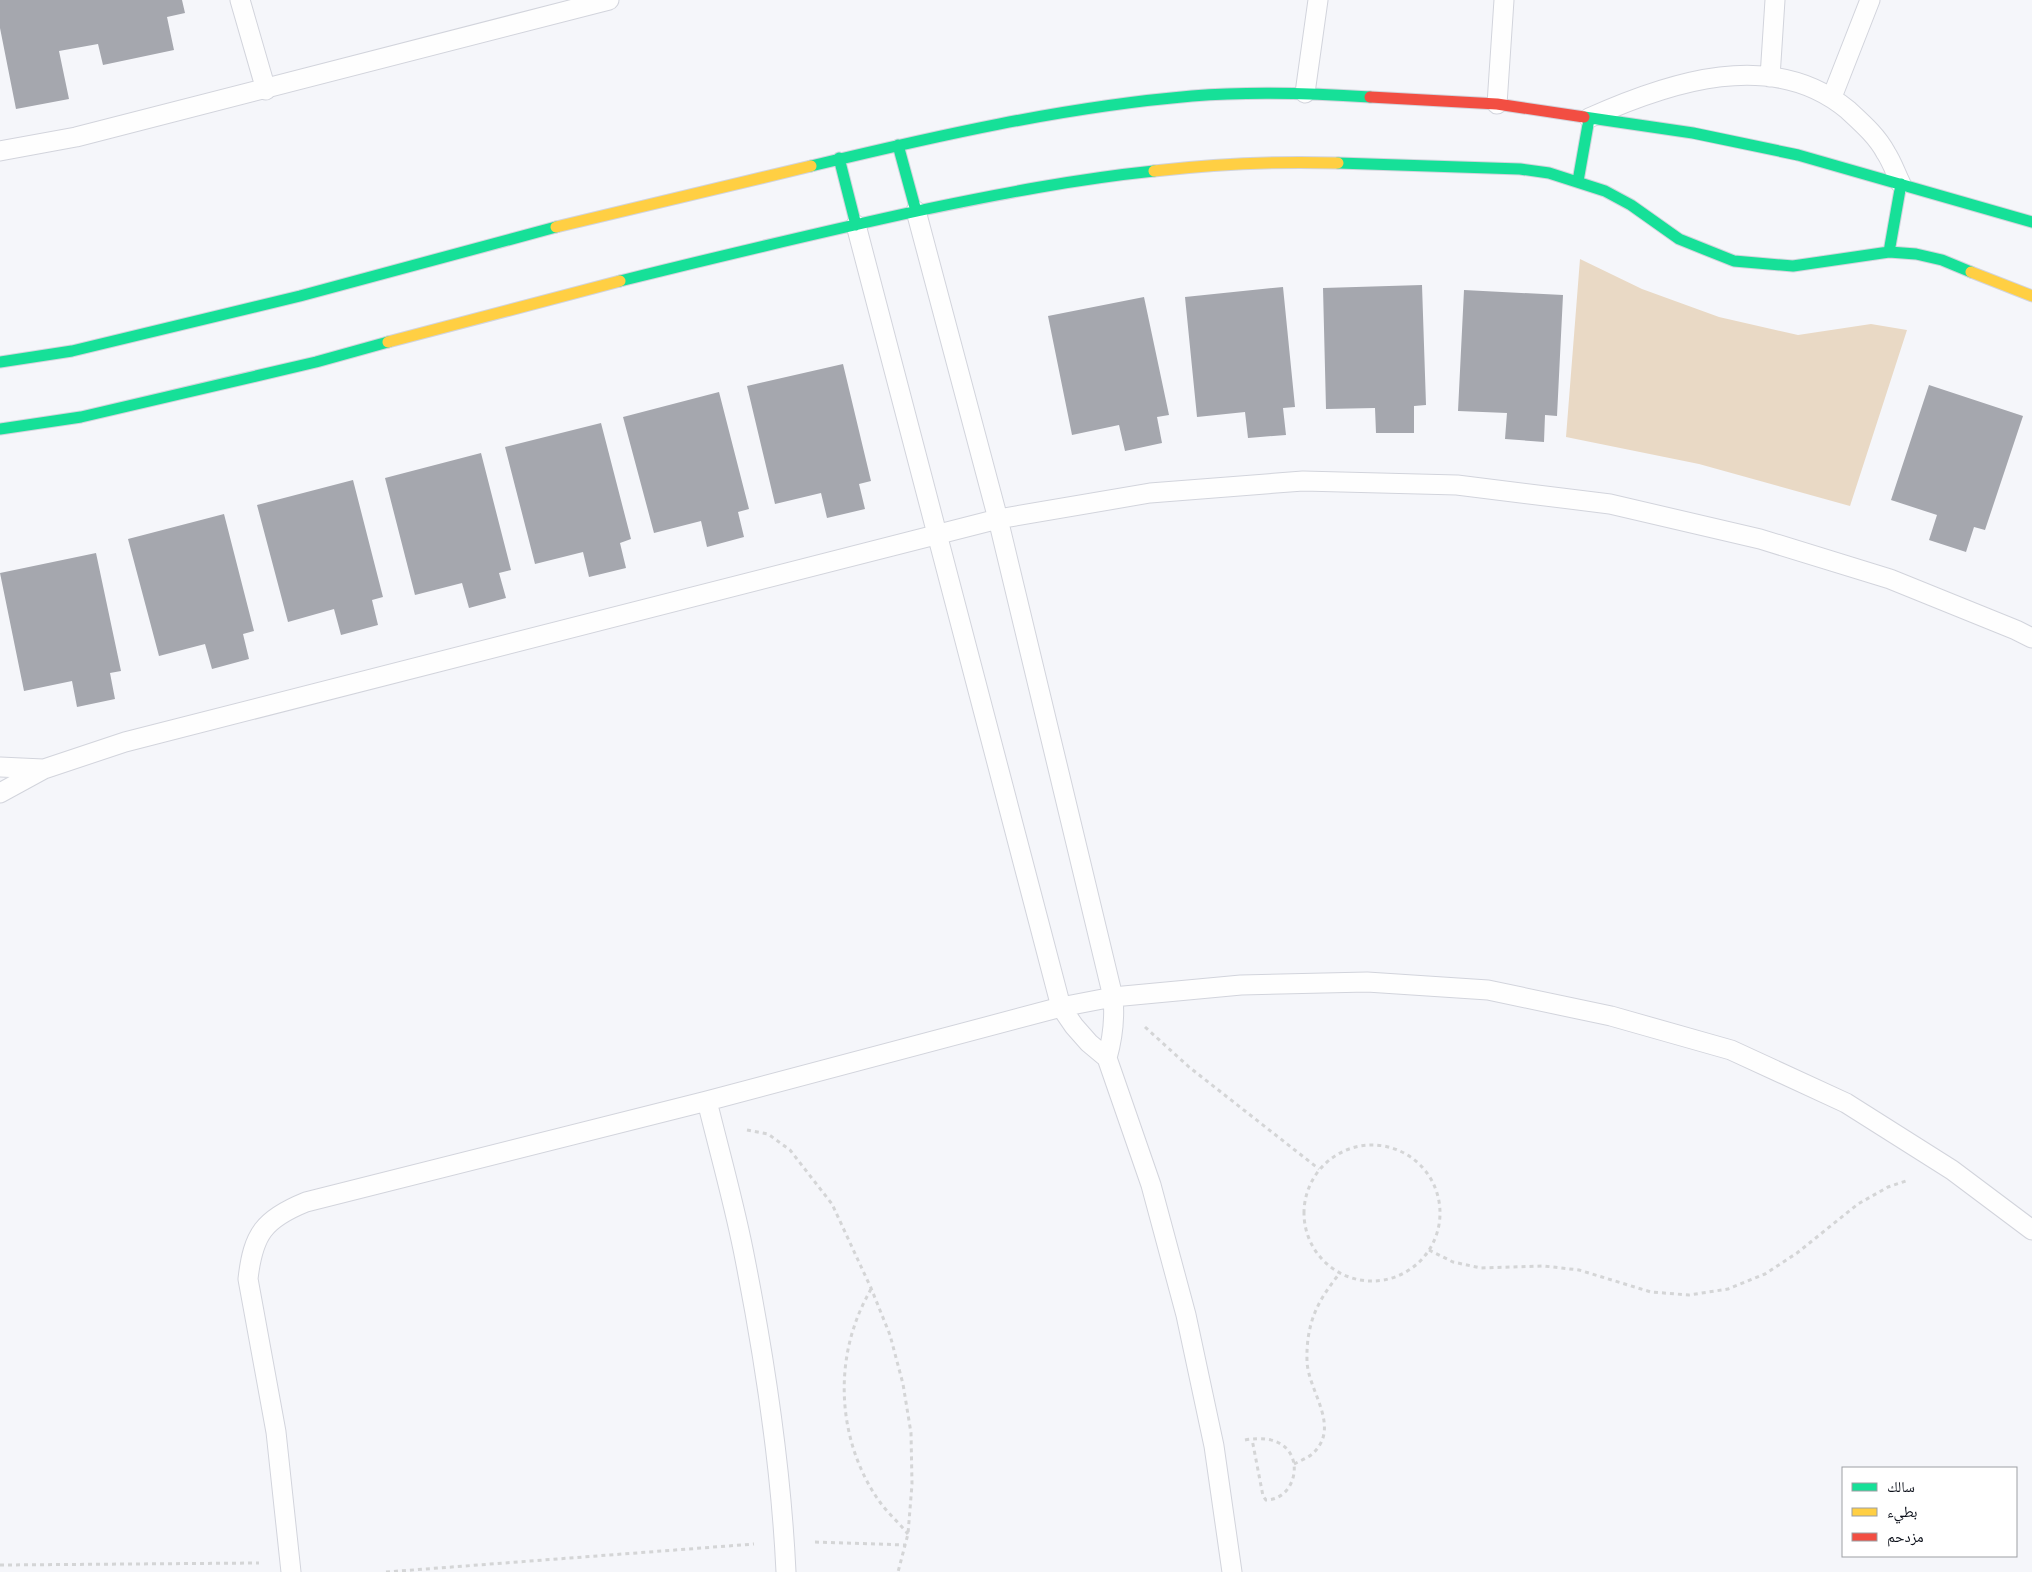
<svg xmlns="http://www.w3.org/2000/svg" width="2032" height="1572" font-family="Georgia,'Noto Naskh Arabic',serif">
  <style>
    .green { fill: #e9d9c5 }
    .building { fill: #a5a7ae }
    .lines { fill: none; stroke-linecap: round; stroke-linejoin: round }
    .lane-casing { stroke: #d2d4dc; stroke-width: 21 }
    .fast-casing { stroke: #d2d4dc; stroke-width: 13 }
    .slow-casing { stroke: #d2d4dc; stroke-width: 13 }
    .jam-casing { stroke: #d2d4dc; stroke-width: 13 }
    .path { stroke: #d4d5d6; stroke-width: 3; stroke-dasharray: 4 4; stroke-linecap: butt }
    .lane { stroke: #fefefe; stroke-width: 19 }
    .fast { stroke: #16e098; stroke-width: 11 }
    .slow { stroke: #ffcf43; stroke-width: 11 }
    .jam { stroke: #f24e42; stroke-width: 11 }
  </style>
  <rect width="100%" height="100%" fill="#f5f6fa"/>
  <path class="green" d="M1580,259l62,30 77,28 79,18 73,-11 36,6 -57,176 -151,-42 -133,-27z"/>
  <path class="building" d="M0,0h182l3,13 -18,4 7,33 -71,15 -5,-21 -39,7 10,48 -53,10 -16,-81z
    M1422,285l4,120 -12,1v27h-38l-1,-25 -49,1 -3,-121z
    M1283,287l12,120 -12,1 3,27 -38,3 -3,-26 -48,5 -12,-120z
    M1464,290l99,5 -6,121 -12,-1 -1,27 -39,-3 2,-26 -49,-2z
    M1144,297l25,118 -12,2 5,26 -37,8 -6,-26 -47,10 -24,-119z
    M843,364l28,117 -12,3 6,25 -38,9 -6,-25 -46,11 -28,-118z
    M1929,385l94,31 -38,114 -11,-3 -8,25 -37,-12 8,-25 -46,-15z
    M719,392l30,117 -11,3 6,25 -37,10 -6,-26 -47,12 -31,-116z
    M601,423l30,116 -11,4 6,25 -37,9 -6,-25 -48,12 -30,-117z
    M481,453l30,117 -12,3 7,25 -37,10 -7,-25 -47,12 -30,-117z
    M353,480l30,117 -11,3 6,25 -37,10 -7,-26 -46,13 -31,-117z
    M224,514l30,117 -11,3 6,25 -37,10 -7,-25 -46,12 -31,-117z
    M96,553l25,118 -11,2 5,26 -38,8 -5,-26 -48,10 -24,-118z"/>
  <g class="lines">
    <defs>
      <path id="lane" d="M240,0l26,90
        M1770,77l5,-77
        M1305,93l13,-93
        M1832,97l38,-97
        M1497,104l7,-104
        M1589,118c80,-36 184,-71 259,-8 14,13 29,26 38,43 6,9 10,21 15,31
        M0,151l76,-14 533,-137
        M916,211l82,308 115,478c2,22 0,40 -6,61
        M856,225l205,782 13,19 15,17 18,15 44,127 35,130 28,131 18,126
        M0,767l43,2
        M0,793l44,-24 81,-27 873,-223 152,-26 153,-12 154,4 153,19 150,35 130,40 126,51 16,8
        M707,1101c12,49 26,98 36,148 21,105 38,216 43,323
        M291,1572l-15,-140 -28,-153c5,-45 16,-60 58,-77l401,-101 354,-94 52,-10 128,-12 126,-3 121,8 123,26 120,34 115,53 106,67 80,60"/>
      <path id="fast" d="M1584,117l109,16 105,22 234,67
        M898,145l18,66
        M839,158l17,67
        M1338,163l182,6 29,4 56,18 26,14 48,34 55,22 59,5 96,-14 27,2 26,6 29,12
        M811,166c125,-30 252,-59 381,-70 59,-5 119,-3 178,1
        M1578,181l11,-62
        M1889,252l12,-68
        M620,281c101,-25 201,-49 302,-71 77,-16 154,-31 232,-39
        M0,362l72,-11 228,-55 256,-69
        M0,429l81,-12 235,-55 72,-20"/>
      <path id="slow" d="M1154,171c61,-7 123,-10 184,-8
        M556,227l255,-61
        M1971,272l61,24
        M388,342l232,-61"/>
      <path id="jam" d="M1370,97l127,7 87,13"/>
    </defs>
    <use href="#lane" class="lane-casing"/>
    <use href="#fast" class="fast-casing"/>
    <use href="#slow" class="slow-casing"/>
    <use href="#jam" class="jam-casing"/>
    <path class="path" d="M1145,1027l44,40 130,102
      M747,1130l21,4 22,16 42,54 39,84 19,47 13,49 8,49 1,51 -4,50 -10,38
      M1304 1213a68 68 0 1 1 136 0a68 68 0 1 1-136 0Z
      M1429,1250l24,12 28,6 63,-2 35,4 72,22 38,3 39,-6 37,-15 32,-21 61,-49 30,-17 21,-7
      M871,1289c-6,11 -12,23 -16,35 -21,60 -11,130 27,181 8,10 18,19 26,29
      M1245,1440c66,-12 58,60 21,60l-3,-4 -11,-57
      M1294,1464c6,-3 13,-6 17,-9 32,-27 -3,-63 -4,-94 -1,-37 10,-60 33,-88
      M815,1542l91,3
      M0,1565l259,-2
      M386,1572l368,-28"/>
    <use href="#lane" class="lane"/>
    <use href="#fast" class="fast"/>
    <use href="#slow" class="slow"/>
    <use href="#jam" class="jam"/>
  </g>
  <rect x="1842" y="1467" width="175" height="90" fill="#ffffff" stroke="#9d9fa3"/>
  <rect x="1852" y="1483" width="25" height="8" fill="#16e098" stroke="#9d9fa3"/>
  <text x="1887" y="1492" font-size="15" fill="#0b0f19">سالك</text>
  <rect x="1852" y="1508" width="25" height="8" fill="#ffcf43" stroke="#9d9fa3"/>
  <text x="1887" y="1517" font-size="15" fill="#0b0f19">بطيء</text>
  <rect x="1852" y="1533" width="25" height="8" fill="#f24e42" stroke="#9d9fa3"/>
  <text x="1887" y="1542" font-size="15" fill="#0b0f19">مزدحم</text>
</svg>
